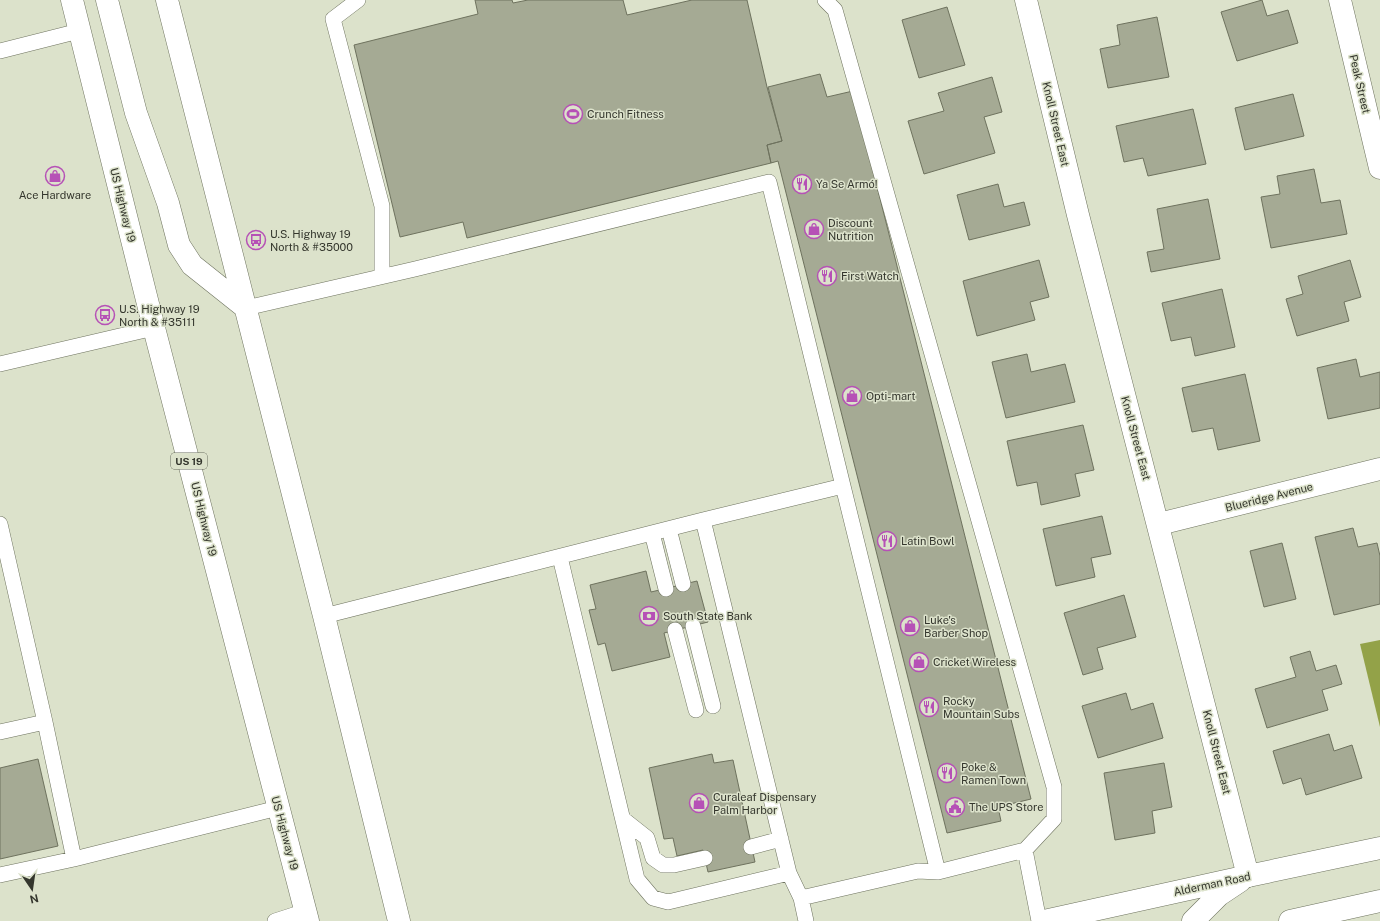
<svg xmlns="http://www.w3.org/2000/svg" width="1380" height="921" font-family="'Public Sans',sans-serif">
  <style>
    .forest { fill: #93a248 }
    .building { fill: #a5aa94; stroke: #6e725e }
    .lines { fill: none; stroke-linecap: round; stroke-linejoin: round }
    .service-casing { stroke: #6e735f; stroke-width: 16 }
    .minor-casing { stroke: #6e735f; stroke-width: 23 }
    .secondary-casing { stroke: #6e735f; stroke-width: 23 }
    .trunk-casing { stroke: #6e735f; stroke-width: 23 }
    .service { stroke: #fff; stroke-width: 15 }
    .minor { stroke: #fff; stroke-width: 22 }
    .secondary { stroke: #fff; stroke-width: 22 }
    .trunk { stroke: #fff; stroke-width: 22 }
    .labels { text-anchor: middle; stroke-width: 3; stroke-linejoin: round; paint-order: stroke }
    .shield { fill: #dce2cb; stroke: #666a5c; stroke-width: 1 }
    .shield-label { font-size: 10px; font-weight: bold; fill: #34362d }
    .street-label { font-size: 11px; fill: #34362d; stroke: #dce2cb }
    .poi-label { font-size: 11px; fill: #34362d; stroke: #dce2cb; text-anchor: start }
  </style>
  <rect width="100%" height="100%" fill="#dce2cb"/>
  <path class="forest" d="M1380,640v87l-20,-83z"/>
  <path class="building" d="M475,0h37l1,3 15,-3h95l4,15 65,-15h55l20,87 15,54 -15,4 4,18 -304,75 -4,-16 -63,15 -46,-192 124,-31z
    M1262,0l5,16 21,-6 10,33 -61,18 -16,-49z
    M947,7l18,58 -46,13 -17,-58z
    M1157,17l12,60 -61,11 -8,-39 20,-4 -3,-20z
    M820,74l7,23 26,-6 178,708 -33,8 3,14 -54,12 -169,-672 -7,2 -4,-18 15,-4 -14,-54z
    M992,77l10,35 -18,5 11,36 -71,21 -16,-53 36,-10 -6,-18z
    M1293,94l11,42 -59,14 -10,-42z
    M1193,109l13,55 -58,12 -5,-18 -19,4 -8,-36z
    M1314,169l7,34 19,-3 7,34 -76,14 -10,-51 19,-3 -3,-18z
    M998,184l6,23 20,-5 6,23 -61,15 -12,-45z
    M1208,199l12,60 -69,13 -4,-20 17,-3 -7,-40z
    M1039,260l10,37 -19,5 5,18 -58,16 -14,-55z
    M1350,260l11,37 -17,5 5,19 -52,15 -11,-37 17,-5 -5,-18z
    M1222,289l13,58 -40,9 -4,-19 -20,4 -9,-38z
    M1027,354l4,18 34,-8 10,38 -69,16 -14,-56z
    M1356,359l4,18 20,-5v36l-52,11 -11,-51z
    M1245,374l15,67 -42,9 -5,-22 -21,4 -10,-44z
    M1083,425l11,45 -19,4 5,22 -39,9 -4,-23 -20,4 -10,-45z
    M1102,516l9,38 -20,4 4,19 -39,9 -13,-57z
    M1353,528l5,19 19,-4 3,13v48l-46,11 -19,-78z
    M1282,543l14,56 -32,8 -14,-56z
    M646,571l5,21 46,-11 11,41 -44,11 6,24 -58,14 -7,-28 -7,2 -9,-35 7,-1 -6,-24z
    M1124,595l12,42 -39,11 6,21 -20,6 -19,-62z
    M1310,651l6,20 20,-6 6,19 -20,6 6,20 -61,18 -12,-39 41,-12 -6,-20z
    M1126,693l5,17 22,-7 10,35 -65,20 -16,-52z
    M1329,734l5,17 18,-6 10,33 -56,17 -5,-17 -18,6 -10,-33z
    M712,754l2,9 19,-3 22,102 -47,10 -5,-22 -26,6 -4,-18 -9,1 -15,-71z
    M38,759l20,87 -58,13v-91z
    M1164,763l8,44 -20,4 3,22 -40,7 -11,-67z"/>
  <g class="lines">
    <defs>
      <path id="service" d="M358,0l-25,19 49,187v70
        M825,0l10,10 219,777v32l-29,31
        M0,51l79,-20
        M246,308l169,-39 354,-87 74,304 95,386 87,-22 14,71
        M0,364l154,-36
        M0,524l45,198 29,137 204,-51
        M669,529l14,55
        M652,533l14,56
        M560,557l77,322 16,19 15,4 121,-29
        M324,616l379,-96
        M693,626l20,80
        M675,630l21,80
        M0,732l45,-10
        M623,819l24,19 6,20 10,7h11l31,-7
        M751,847l30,-8
        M0,875l74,-16
        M801,898l-12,-25 -86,-353 140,-34
        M275,921l31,-10
        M806,921l-5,-23 117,-27 20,1"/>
      <path id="minor" d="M1026,0l52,215 170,661
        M1340,0l40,168
        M1159,524l221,-55"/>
      <path id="secondary" d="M1044,921l204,-45 132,-28
        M1193,921l26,-26 21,-14
        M1290,921l90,-20"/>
      <path id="trunk" d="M72,0l82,328 154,593
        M107,0l29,113 32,90 11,42 13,20 54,43
        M167,0l157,616 75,305"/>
    </defs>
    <use href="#service" class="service-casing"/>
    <use href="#minor" class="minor-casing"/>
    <use href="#secondary" class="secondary-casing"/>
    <use href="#trunk" class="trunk-casing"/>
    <use href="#service" class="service"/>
    <use href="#minor" class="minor"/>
    <use href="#secondary" class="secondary"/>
    <use href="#trunk" class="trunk"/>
  </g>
  <defs>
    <symbol id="stadium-ring" viewBox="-11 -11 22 22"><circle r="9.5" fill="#dce2cb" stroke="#b651b6" stroke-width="1.5"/><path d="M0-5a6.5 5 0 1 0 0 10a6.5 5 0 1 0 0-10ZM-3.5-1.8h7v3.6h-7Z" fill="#b651b6"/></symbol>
    <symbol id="shop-ring" viewBox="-11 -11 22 22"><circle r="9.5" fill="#dce2cb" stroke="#b651b6" stroke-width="1.5"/><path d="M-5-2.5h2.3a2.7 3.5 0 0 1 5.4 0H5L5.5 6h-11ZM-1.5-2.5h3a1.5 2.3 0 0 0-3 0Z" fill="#b651b6"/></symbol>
    <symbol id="restaurant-ring" viewBox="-11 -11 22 22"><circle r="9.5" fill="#dce2cb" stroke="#b651b6" stroke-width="1.5"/><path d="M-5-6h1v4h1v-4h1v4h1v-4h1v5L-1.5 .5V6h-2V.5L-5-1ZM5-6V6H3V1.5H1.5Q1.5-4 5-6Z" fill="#b651b6"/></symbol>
    <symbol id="bus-ring" viewBox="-11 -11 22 22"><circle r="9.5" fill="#dce2cb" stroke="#b651b6" stroke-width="1.5"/><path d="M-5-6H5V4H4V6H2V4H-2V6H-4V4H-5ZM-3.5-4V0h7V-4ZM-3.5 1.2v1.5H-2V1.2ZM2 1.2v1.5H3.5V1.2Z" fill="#b651b6"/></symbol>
    <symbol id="bank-ring" viewBox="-11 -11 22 22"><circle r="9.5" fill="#dce2cb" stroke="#b651b6" stroke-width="1.5"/><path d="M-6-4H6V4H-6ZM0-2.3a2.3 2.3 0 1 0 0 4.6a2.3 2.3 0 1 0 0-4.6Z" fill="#b651b6"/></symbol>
    <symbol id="civic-ring" viewBox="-11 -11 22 22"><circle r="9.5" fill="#dce2cb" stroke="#b651b6" stroke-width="1.5"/><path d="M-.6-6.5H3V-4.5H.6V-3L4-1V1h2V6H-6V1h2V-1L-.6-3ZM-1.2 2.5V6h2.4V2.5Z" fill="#b651b6"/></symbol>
  </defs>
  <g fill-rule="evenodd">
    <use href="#stadium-ring" x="562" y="103" width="22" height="22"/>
    <use href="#shop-ring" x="44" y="165" width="22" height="22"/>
    <use href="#restaurant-ring" x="791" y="173" width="22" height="22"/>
    <use href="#shop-ring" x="803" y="218" width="22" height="22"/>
    <use href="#bus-ring" x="245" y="229" width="22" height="22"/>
    <use href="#restaurant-ring" x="816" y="265" width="22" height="22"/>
    <use href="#bus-ring" x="94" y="304" width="22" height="22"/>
    <use href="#shop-ring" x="841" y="385" width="22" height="22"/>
    <use href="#restaurant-ring" x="876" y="530" width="22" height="22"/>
    <use href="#bank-ring" x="638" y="605" width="22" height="22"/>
    <use href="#shop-ring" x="899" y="615" width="22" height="22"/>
    <use href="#shop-ring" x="908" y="651" width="22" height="22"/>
    <use href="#restaurant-ring" x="918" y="696" width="22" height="22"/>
    <use href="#restaurant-ring" x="936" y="762" width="22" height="22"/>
    <use href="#shop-ring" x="688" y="792" width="22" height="22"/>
    <use href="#civic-ring" x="944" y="796" width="22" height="22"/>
  </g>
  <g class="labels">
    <rect class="shield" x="171" y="453" width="36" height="16" rx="3"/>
    <g class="shield-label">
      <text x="189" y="465">US 19</text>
    </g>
    <g class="street-label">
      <text transform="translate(1360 84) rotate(77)" y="4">Peak Street</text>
      <text transform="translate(1056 124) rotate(77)" y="4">Knoll Street East</text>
      <text transform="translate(123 205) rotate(76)" y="4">US Highway 19</text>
      <text transform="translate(1136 438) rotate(75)" y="4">Knoll Street East</text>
      <text transform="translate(1269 497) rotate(-14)" y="4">Blueridge Avenue</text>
      <text transform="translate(204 519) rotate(76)" y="4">US Highway 19</text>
      <text transform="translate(1217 752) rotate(76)" y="4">Knoll Street East</text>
      <text transform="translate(285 833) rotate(75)" y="4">US Highway 19</text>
      <text transform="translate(1212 884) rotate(-12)" y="4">Alderman Road</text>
    </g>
    <g class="poi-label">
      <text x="587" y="118">Crunch Fitness</text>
      <text x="816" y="188">Ya Se Armó!</text>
      <text x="55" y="199" text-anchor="middle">Ace Hardware</text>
      <text x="828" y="227">Discount<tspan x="828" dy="13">Nutrition</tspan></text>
      <text x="270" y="238">U.S. Highway 19<tspan x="270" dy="13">North &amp; #35000</tspan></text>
      <text x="841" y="280">First Watch</text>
      <text x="119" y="313">U.S. Highway 19<tspan x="119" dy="13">North &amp; #35111</tspan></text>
      <text x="866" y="400">Opti-mart</text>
      <text x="901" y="545">Latin Bowl</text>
      <text x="663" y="620">South State Bank</text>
      <text x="924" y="624">Luke's<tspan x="924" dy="13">Barber Shop</tspan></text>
      <text x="933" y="666">Cricket Wireless</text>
      <text x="943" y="705">Rocky<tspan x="943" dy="13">Mountain Subs</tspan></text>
      <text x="961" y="771">Poke &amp;<tspan x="961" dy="13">Ramen Town</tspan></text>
      <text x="713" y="801">Curaleaf Dispensary<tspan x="713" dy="13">Palm Harbor</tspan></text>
      <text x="969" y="811">The UPS Store</text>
    </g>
  </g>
  <g transform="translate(32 889) rotate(167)" stroke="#dce2cb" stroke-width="3" paint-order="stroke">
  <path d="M0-3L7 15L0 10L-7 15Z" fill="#34362d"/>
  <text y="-6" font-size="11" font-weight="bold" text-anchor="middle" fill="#34362d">N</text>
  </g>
</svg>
